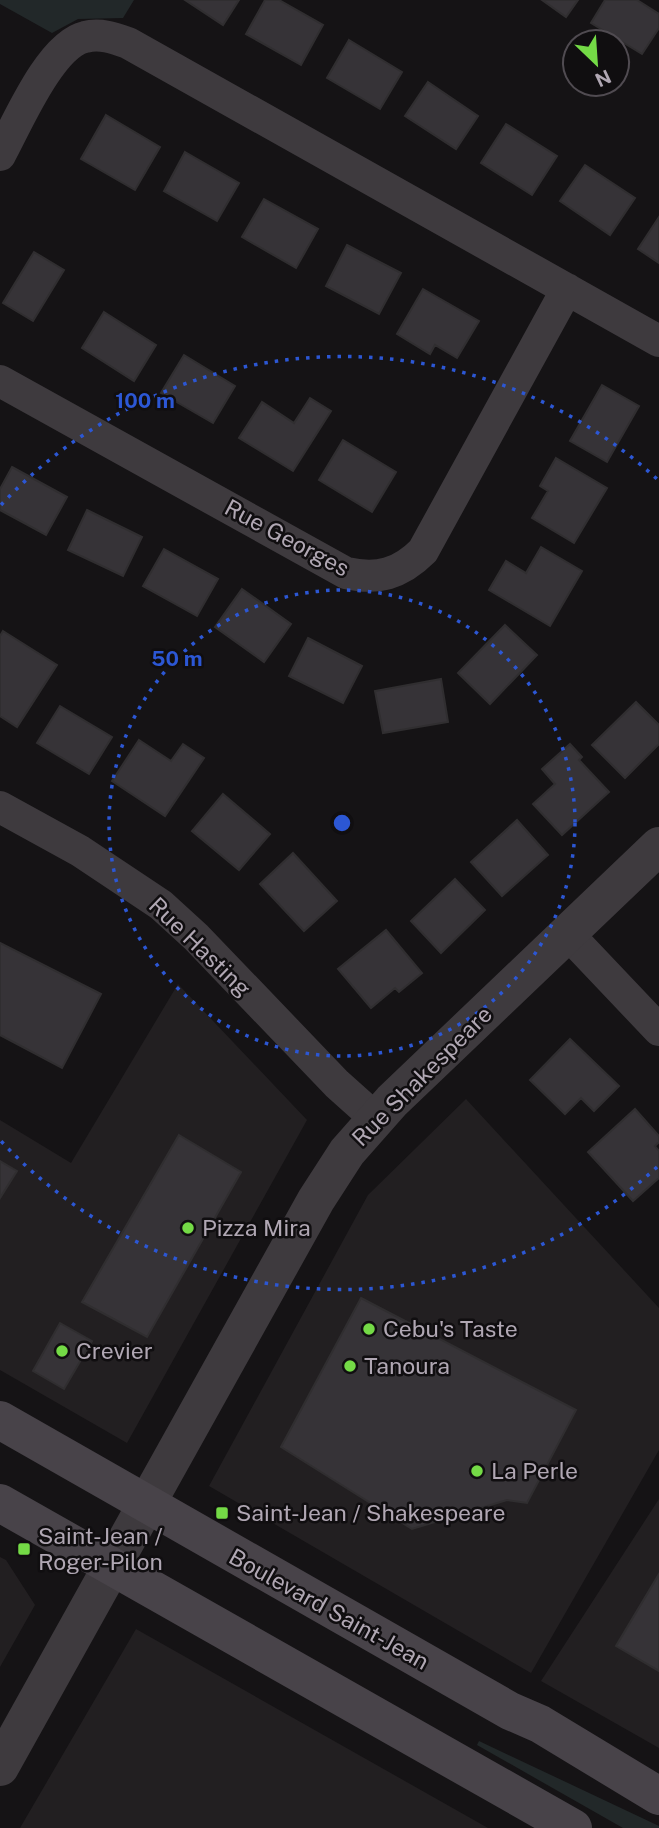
<svg xmlns="http://www.w3.org/2000/svg" width="659" height="1828" font-family="'Public Sans',sans-serif">
  <style>
    .built { fill: #221f21 }
    .green { fill: #222829 }
    .building { fill: #363337; stroke: #302e30; stroke-width: 2 }
    .lines { fill: none; stroke-linecap: round; stroke-linejoin: round }
    .minor { stroke: #3e3a3e; stroke-width: 32 }
    .tertiary { stroke: #3e3a3e; stroke-width: 38 }
    .secondary { stroke: #484349; stroke-width: 38 }
    .ring { fill: none; stroke: #2c57d4; stroke-width: 3.5; stroke-dasharray: 3.5 7 }
    .poi-dot { fill: #74da46; stroke: #100e10; stroke-width: 2.5 }
    .labels { text-anchor: middle; stroke-width: 5; stroke-linejoin: round; paint-order: stroke }
    .street-label { font-size: 23px; fill: #b0a7b3; stroke: #100e10 }
    .poi-label { font-size: 23px; fill: #b0a7b3; stroke: #100e10; text-anchor: start }
    .centre { fill: #2c57d4; stroke: #100e10; stroke-width: 3.5 }
    .ring-label { font-size: 21px; text-anchor: middle; font-weight: bold; fill: #2c57d4; stroke: #100e10; stroke-width: 5; stroke-linejoin: round; paint-order: stroke }
  </style>
  <rect width="100%" height="100%" fill="#151315"/>
  <path class="built" d="M178,984l129,136 -180,323 -127,-73v-250l71,43z
    M466,1099l193,209v142l-128,223 -322,-187 159,-291z
    M659,1499v249l-118,-67z
    M0,1557l6,3 29,45 -35,62z
    M136,1629l352,199h-468z"/>
  <path class="green" d="M0,0h134l-11,18 -45,1 -26,14 -52,-29z
    M479,1741l180,85v2h-36l-146,-83z"/>
  <path class="building" d="M185,0h54l-16,25z
    M265,0h14l44,25 -22,40 -55,-31z
    M542,0h36l-12,17z
    M605,0h32l22,14v14l-17,26 -51,-31z
    M349,40l53,32 -22,37 -53,-31z
    M428,82l50,34 -22,33 -51,-33z
    M106,115l54,32 -25,43 -54,-31z
    M506,124l51,32 -25,39 -51,-32z
    M185,152l54,31 -22,38 -53,-30z
    M585,165l50,33 -25,37 -50,-34z
    M264,199l54,30 -22,39 -54,-31z
    M659,217v46l-21,-14z
    M347,245l54,28 -22,41 -53,-28z
    M34,252l30,18 -31,51 -30,-18z
    M423,289l56,32 -22,37 -22,-13 -5,9 -33,-20z
    M104,312l52,33 -22,36 -52,-33z
    M184,355l51,31 -22,37 -52,-30z
    M602,385l37,21 -32,56 -37,-21z
    M310,398l21,13 -38,60 -54,-33 23,-36 32,21z
    M343,440l53,32 -24,40 -53,-32z
    M556,458l51,30 -33,55 -42,-25 16,-27 -8,-5z
    M12,467l55,30 -21,38 -46,-25v-21z
    M87,510l55,27 -19,39 -55,-26z
    M541,547l41,24 -32,55 -61,-36 17,-29 20,12z
    M164,549l54,30 -21,37 -54,-30z
    M242,589l49,35 -27,38 -49,-35z
    M505,625l32,30 -47,49 -32,-31z
    M3,631l54,34 -40,62 -17,-11v-80z
    M308,638l54,28 -19,37 -54,-27z
    M441,679l7,43 -65,11 -8,-42z
    M636,702l23,23v19l-34,34 -33,-33z
    M60,706l52,31 -23,37 -52,-31z
    M139,740l32,21 12,-17 21,14 -39,58 -53,-35z
    M570,744l12,13 -3,3 30,32 -47,43 -29,-31 22,-20 -13,-15z
    M223,794l47,40 -31,36 -47,-39z
    M517,820l31,35 -46,41 -31,-34z
    M293,853l44,48 -33,30 -44,-47z
    M455,879l30,31 -44,43 -30,-32z
    M386,930l36,43 -23,19 -4,-4 -24,20 -33,-39z
    M0,943l101,51 -39,74 -62,-33z
    M570,1039l49,47 -25,25 -13,-13 -16,16 -35,-34z
    M635,1109l24,27v6l-4,4 4,5v27l-26,23 -45,-49z
    M179,1135l62,37 -94,165 -65,-35z
    M0,1161l17,10 -17,27z
    M361,1298l215,112 -49,93 -20,-3 -95,29 -131,-82z
    M60,1323l32,18 -28,48 -31,-18z
    M659,1574v97l-43,-25z"/>
  <g class="lines">
    <path class="minor" d="M0,155c17,-31 50,-110 85,-118 15,-4 29,1 43,6l531,298
      M0,381l346,192c32,7 54,1 77,-22l144,-262
      M0,807l80,44 81,54 35,32 141,147 38,34
      M567,933l92,97"/>
    <path class="tertiary" d="M0,1767l316,-567 31,-48 45,-51 267,-255"/>
    <path class="secondary" d="M0,1420l510,291 30,13 119,72
      M0,1503l573,325"/>
  </g>
  <g class="ring">
    <circle cx="342" cy="823" r="233"/>
    <path d="M657 1167A466 466 0 0 1 1 1141M1 505A466 466 0 0 1 657 479"/>
  </g>
  <g class="poi-dot">
    <circle cx="188" cy="1228" r="7"/>
    <circle cx="369" cy="1329" r="7"/>
    <circle cx="62" cy="1351" r="7"/>
    <circle cx="350" cy="1366" r="7"/>
    <circle cx="477" cy="1471" r="7"/>
    <rect x="215" y="1506" width="14" height="14" rx="3.5"/>
    <rect x="17" y="1542" width="14" height="14" rx="3.5"/>
  </g>
  <g class="labels">
    <g class="street-label">
      <text transform="translate(287 538) rotate(28)" y="8">Rue Georges</text>
      <text transform="translate(200 947) rotate(44)" y="8">Rue Hasting</text>
      <text transform="translate(422 1076) rotate(-45)" y="8">Rue Shakespeare</text>
      <text transform="translate(329 1609) rotate(29)" y="8">Boulevard Saint-Jean</text>
    </g>
    <g class="poi-label">
      <text x="202" y="1236">Pizza Mira</text>
      <text x="383" y="1337">Cebu's Taste</text>
      <text x="76" y="1359">Crevier</text>
      <text x="364" y="1374">Tanoura</text>
      <text x="491" y="1479">La Perle</text>
      <text x="236" y="1521">Saint-Jean / Shakespeare</text>
      <text x="38" y="1544">Saint-Jean /<tspan x="38" dy="26">Roger-Pilon</tspan></text>
    </g>
  </g>
  <circle cx="342" cy="823" r="10" class="centre"/>
  <g class="ring-label">
    <text x="145" y="408">100 m</text>
    <text x="177" y="666">50 m</text>
  </g>
  <g transform="translate(596 63) rotate(155)"><circle r="33" fill="#100e10" stroke="#504b51" stroke-width="2"/>
  <path d="M0-5L12 26L0 18L-12 26Z" fill="#74da46"/>
  <text y="-10" font-size="19" font-weight="bold" text-anchor="middle" fill="#b0a7b3">N</text>
  </g>
</svg>
